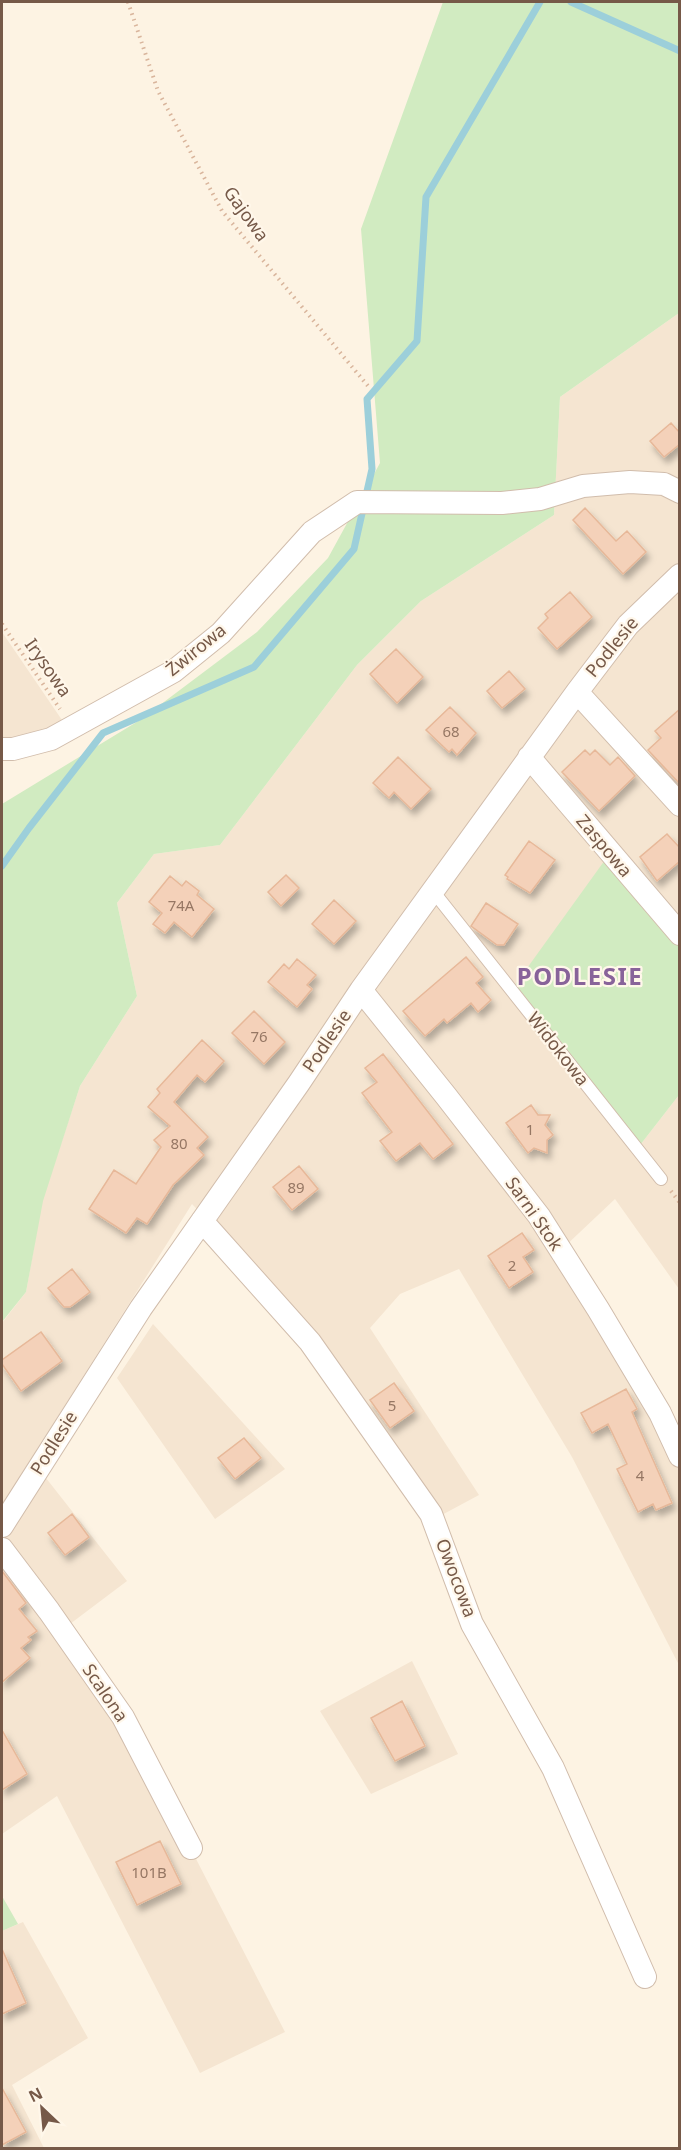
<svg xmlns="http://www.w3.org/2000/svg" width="681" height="2150" font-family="'Noto Sans',sans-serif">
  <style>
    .residential { fill: #f5e5d1 }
    .green { fill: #d1ebc1 }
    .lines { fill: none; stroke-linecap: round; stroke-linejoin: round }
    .stream { stroke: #9ccfda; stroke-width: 7 }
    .building { fill: #f4d1b9; stroke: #e7b899; stroke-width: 1.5; filter: url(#shadow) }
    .service-casing { stroke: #d1bdac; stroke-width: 14 }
    .minor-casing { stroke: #d1bdac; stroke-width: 24 }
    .path { stroke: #d9b59c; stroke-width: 4; stroke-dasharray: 1.5 4.5; stroke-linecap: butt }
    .service { stroke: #fff; stroke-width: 12 }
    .minor { stroke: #fff; stroke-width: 22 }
    .labels { text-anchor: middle; stroke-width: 4.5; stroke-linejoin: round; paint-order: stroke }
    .number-label { font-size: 15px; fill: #967764 }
    .street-label { font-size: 18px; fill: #765948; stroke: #fff7ea }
    .district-label { font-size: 24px; font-weight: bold; letter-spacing: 1.5px; fill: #88639a; stroke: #fff7ea }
  </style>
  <defs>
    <filter id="shadow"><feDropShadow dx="3.5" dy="6" stdDeviation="3" flood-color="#0004"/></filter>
  </defs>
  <rect width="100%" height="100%" fill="#fdf3e3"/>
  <path class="residential" d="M679,313v615l-42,221 42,-54v194l-64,-90 -54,51 118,208v207l-107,-208 -113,-188 -59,25 -30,34 109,167 -41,22 -227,-293 -19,-20 -161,255 96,122 -65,49 61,87 162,315 -85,41 -143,-277 -55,38v-511l24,-31 16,-91 38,-115 57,-90 -20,-93 37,-49 66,-9 137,-180 64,-64 133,-86 6,-118z
    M2,632l62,91 -17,10 -45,10z
    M153,1324l132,145 -70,50 -98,-141z
    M412,1661l46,93 -87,40 -51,-83z
    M23,1922l65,116 -76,47 32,63h-42v-217z"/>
  <path class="green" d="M443,2h236v311l-119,84 -6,118 -133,86 -64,64 -137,180 -66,9 -37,49 20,93 -57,90 -37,115 -17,91 -24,30v-518l138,-84 117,-88 71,-74 52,-95 -19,-234z
    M610,853l69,81v161l-42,54 -125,-160z
    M2,1896l16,28 -16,7z"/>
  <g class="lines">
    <path class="stream" d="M571,2l109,49
      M2,866l27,-38 74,-95 151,-66 100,-118 18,-80 -5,-70 50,-58 9,-144 114,-195"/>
  </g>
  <path class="building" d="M671,423l9,10v11l-16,13 -14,-16z
    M585,508l31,33 11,-10 19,21 -23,22 -50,-54z
    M570,592l22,25 -35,32 -19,-21 10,-10 -3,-4z
    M396,649l27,28 -26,26 -27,-29z
    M509,671l16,18 -23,19 -15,-17z
    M450,707l26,26 -19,22 -5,-6 -3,3 -23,-22z
    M680,709v75l-32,-34 13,-12 -6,-7z
    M585,750l5,5 5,-5 15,15 8,-8 17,19 -36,35 -37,-39z
    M398,757l33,32 -20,20 -17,-17 -5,6 -16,-15z
    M667,834l13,14v13l-23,20 -17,-24z
    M529,841l26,19 -25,33 -23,-14 1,-2 -3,-2z
    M286,875l13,13 -18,18 -13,-14z
    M170,876l12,10 4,-5 13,10 -2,4 17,14 -22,28 -18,-15 -9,11 -12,-9 9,-11 -13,-11z
    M334,900l22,21 -22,23 -22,-20z
    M486,903l32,21 -14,21h-7l-26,-19z
    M466,957l17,20 -7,6 15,17 -13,12 -7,-9 -24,20 -3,-4 -19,17 -22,-25z
    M297,959l19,16 -9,10 5,4 -15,18 -29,-25 16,-18 5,5z
    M254,1011l31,31 -21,22 -32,-31z
    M202,1040l22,21 -19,21 -8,-7 -23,27 34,35 -11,11 7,7 -31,30 -26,39 -10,-6 -11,15 -37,-24 25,-39 22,14 25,-37 -7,-7 16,-14 -22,-19 12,-14 -3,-4z
    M383,1054l70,90 -20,15 -13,-16 -24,18 -16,-20 12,-9 -30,-39 15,-11 -12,-14z
    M531,1105l7,10h12l-5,10 8,10 -6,5v13l-13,-5 -6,5 -22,-30z
    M299,1166l19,23 -26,21 -19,-23z
    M522,1233l12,17 -11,7 10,15 -24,16 -21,-32z
    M72,1269l18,23 -20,15h-6l-16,-19z
    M41,1332l21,29 -41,30 -19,-27v-4z
    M394,1383l20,28 -24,17 -20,-28z
    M626,1389l11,20 -5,3 40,91 -16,7 -3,-6 -15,8 -21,-43 10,-5 -19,-40 -16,9 -11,-20z
    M244,1438l17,20 -26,21 -17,-21z
    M72,1514l17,23 -24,18 -17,-22z
    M2,1571l24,32 -7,6 18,22 -9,6 3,3 -10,8 9,10 -28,24z
    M402,1701l23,45 -30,15 -24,-43z
    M2,1730l25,44 -25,16z
    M160,1841l21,43 -44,21 -21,-43z
    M2,1949l24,54 -24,11z
    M2,2088l24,44 -24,13z"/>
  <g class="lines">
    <defs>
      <path id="service" d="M433,891l228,288"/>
      <path id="minor" d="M577,692l103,113
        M2,749h11l38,-10 123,-68 47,-38 91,-101 45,-30 145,1 38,-4 43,-13 47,-4 34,2 16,8
        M529,757l151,177
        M361,990l85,106 93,120 59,93 62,104 20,43
        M202,1221l108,121 121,172 41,110 81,144 92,209
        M2,1526l139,-218 158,-225 62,-93 216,-298 51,-67 52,-50
        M2,1549l47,62 74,106 68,131"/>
    </defs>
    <use href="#service" class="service-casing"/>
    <use href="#minor" class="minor-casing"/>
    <path class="path" d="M128,2l30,89 64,120 146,175
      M2,624l58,85
      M671,1191l9,12"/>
    <use href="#service" class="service"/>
    <use href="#minor" class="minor"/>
  </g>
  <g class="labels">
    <g class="number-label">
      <text x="451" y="737">68</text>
      <text x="181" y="911">74A</text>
      <text x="259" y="1042">76</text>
      <text x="530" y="1135">1</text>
      <text x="179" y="1149">80</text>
      <text x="296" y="1193">89</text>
      <text x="512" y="1271">2</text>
      <text x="392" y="1411">5</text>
      <text x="640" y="1481">4</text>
      <text x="149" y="1878">101B</text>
    </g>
    <g class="street-label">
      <text transform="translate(246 214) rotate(54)" y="6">Gajowa</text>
      <text transform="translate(612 647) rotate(-51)" y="6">Podlesie</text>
      <text transform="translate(196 650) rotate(-39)" y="6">Żwirowa</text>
      <text transform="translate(48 668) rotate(55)" y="6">Irysowa</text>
      <text transform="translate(604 846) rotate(50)" y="6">Zaspowa</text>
      <text transform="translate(327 1041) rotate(-56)" y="6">Podlesie</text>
      <text transform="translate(558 1049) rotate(52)" y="6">Widokowa</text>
      <text transform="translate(534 1214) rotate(55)" y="6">Sarni Stok</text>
      <text transform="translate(54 1443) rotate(-58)" y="6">Podlesie</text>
      <text transform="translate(456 1578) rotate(69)" y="6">Owocowa</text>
      <text transform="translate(105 1693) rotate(56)" y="6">Scalona</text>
    </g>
    <g class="district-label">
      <text x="580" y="985">PODLESIE</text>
    </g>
  </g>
  <rect width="681" height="2150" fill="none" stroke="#765948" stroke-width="6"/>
  <g transform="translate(42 2108) rotate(334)" stroke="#fff7ea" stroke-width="4.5" paint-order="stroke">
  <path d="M0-4.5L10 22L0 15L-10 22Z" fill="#765948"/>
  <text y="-9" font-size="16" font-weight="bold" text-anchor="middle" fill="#765948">N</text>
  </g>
</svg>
